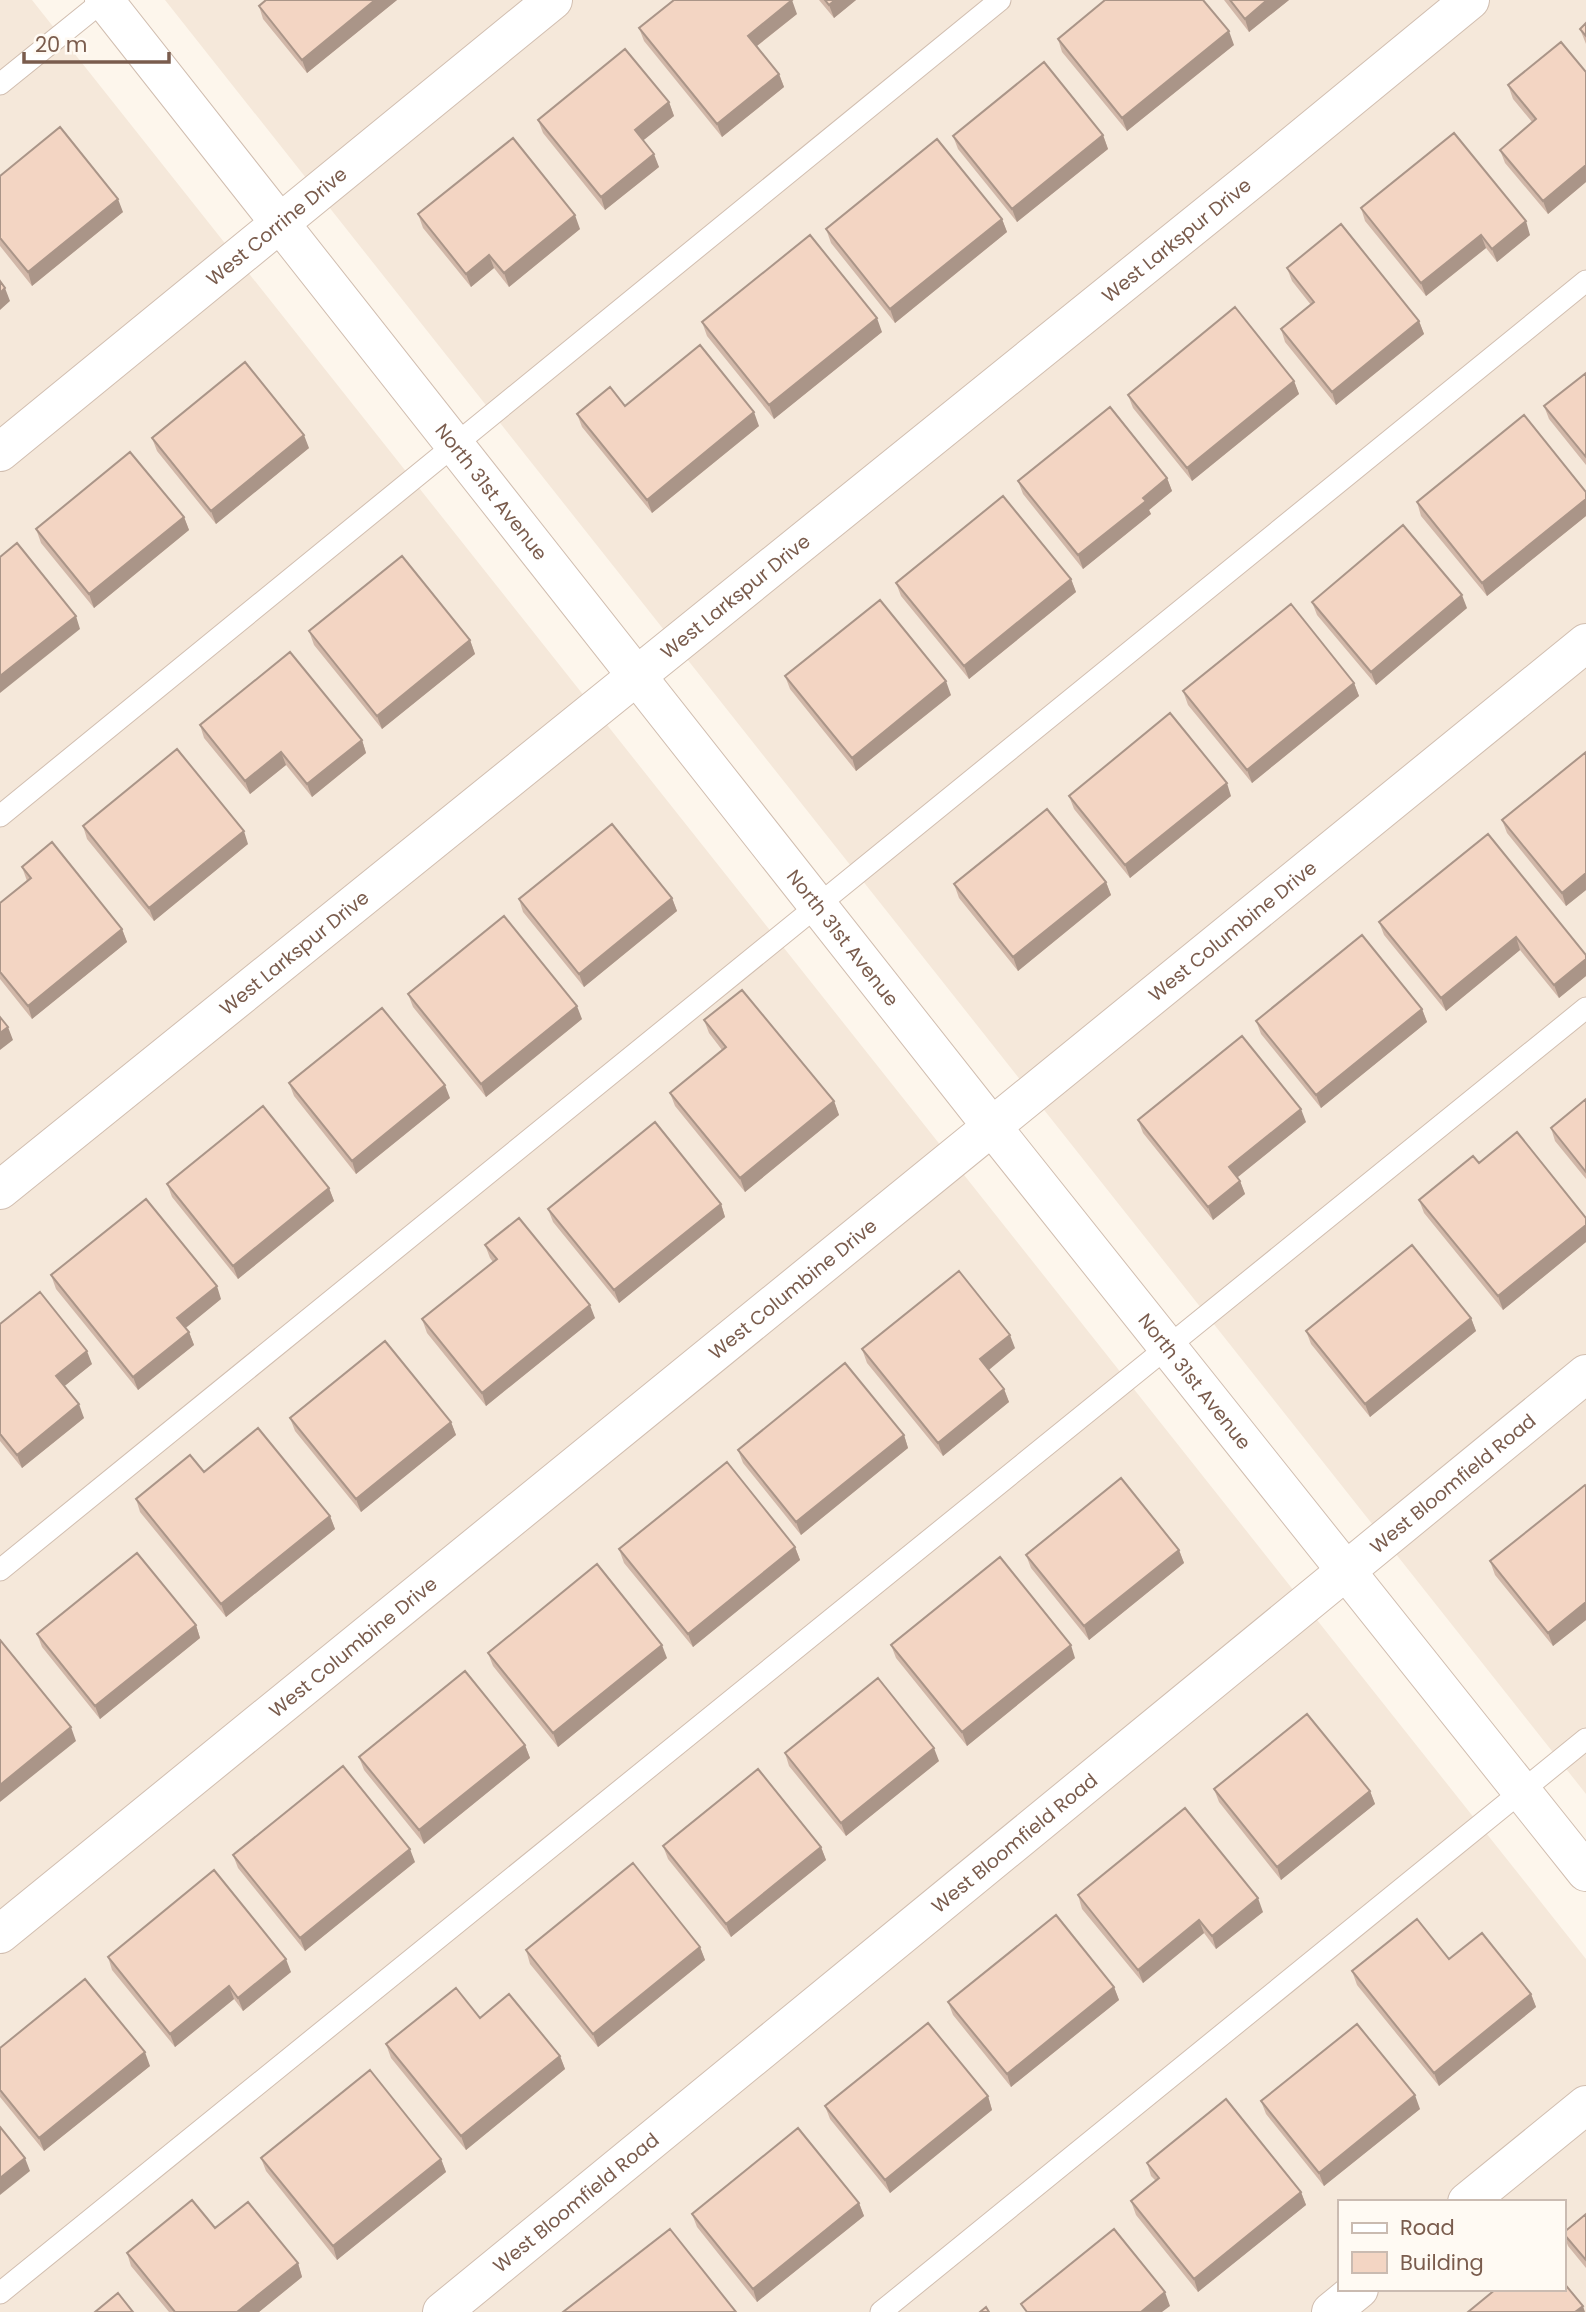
<svg xmlns="http://www.w3.org/2000/svg" width="1586" height="2312" font-family="Poppins,sans-serif">
  <style>
    .residential { fill: #f5e8da; fill-rule: evenodd }
    .lines { fill: none; stroke-linecap: round; stroke-linejoin: round }
    .service-casing { stroke: #d1beb0; stroke-width: 23 }
    .minor-casing { stroke: #d1beb0; stroke-width: 40 }
    .tertiary-casing { stroke: #d1beb0; stroke-width: 40 }
    .service { stroke: #fff; stroke-width: 21 }
    .minor { stroke: #fff; stroke-width: 38 }
    .tertiary { stroke: #fff; stroke-width: 38 }
    .wall { fill: #d1b7a8 }
    .shaded-wall { fill: #aa9588 }
    .building { fill: #f3d5c3; stroke: #aa9588; stroke-width: 2 }
    .labels { text-anchor: middle; stroke-width: 5; stroke-linejoin: round; paint-order: stroke }
    .street-label { font-size: 19px; fill: #7a5c4d; stroke: #fffaf3 }
  </style>
  <rect width="100%" height="100%" fill="#fdf6ec"/>
  <path class="residential" d="M0,0h32l1554,1959v353h-1586zM1339,2202h224v87h-224z
    M165,0h1421v1794z"/>
  <g class="lines">
    <defs>
      <path id="service" d="M0,84l104,-84
        M0,816l1000,-816
        M0,1570l1586,-1289
        M0,2293l1586,-1285
        M881,2312l705,-573"/>
      <g id="minor">
        <path id="s1" d="M0,452l553,-452"/>
        <path id="s2" d="M0,1190l1268,-1024 202,-166"/>
        <path id="s3" d="M0,1934l1586,-1291"/>
        <path d="M1467,2202l119,-97"/>
        <path id="s4" d="M442,2312l1144,-938"/>
        <path d="M1331,2312l28,-23"/>
      </g>
      <g id="tertiary">
        <path id="s5" d="M104,0l889,1128 593,744"/>
      </g>
    </defs>
    <use href="#service" class="service-casing"/>
    <use href="#minor" class="minor-casing"/>
    <use href="#tertiary" class="tertiary-casing"/>
    <use href="#service" class="service"/>
    <use href="#minor" class="minor"/>
    <use href="#tertiary" class="tertiary"/>
  </g>
  <path class="wall" d="M266,0h131l-90,73 -44,-54 -4,-13z
    M819,0h37l-22,18z
    M1224,0h65l-40,32z
    M797,14l-40,32 22,28 5,13 -62,50 -78,-96 -5,-13z
    M1586,23v21l-6,-15z
    M1058,39l176,6 -107,86 -65,-79z
    M1586,72v110l-38,32 -43,-51 -5,-13 32,-28 -19,-23 -5,-14z
    M669,102l5,14 -31,24 16,27 -54,43 -62,-77 -5,-13z
    M1103,135l5,14 -91,73 -59,-73 -5,-13z
    M0,176l123,36 -91,74 -32,-40z
    M1361,208l169,27 -33,27 -11,-14 -60,48 -61,-75z
    M418,214l162,15 -71,58 -15,-19 -23,19 -48,-59z
    M1002,219l5,13 -112,91 -64,-80 -5,-14z
    M1287,268l132,53 5,13 -88,71 -51,-63 -4,-13 30,-24 -19,-24z
    M702,322l180,10 -108,87 -67,-83z
    M1586,373v92l-37,-46 -5,-13z
    M1294,381l5,13 -107,87 -59,-73 -5,-13z
    M625,406l134,20 -107,87 -70,-86 -5,-13z
    M152,438l157,10 -93,76 -59,-73z
    M1167,478l5,13 -23,19 2,4 -68,55 -60,-75 -5,-13z
    M1586,492v24l-99,80 -66,-80 -4,-14z
    M184,517l5,13 -95,78 -53,-65 -5,-14z
    M1071,579l5,13 -107,87 -68,-83 -5,-13z
    M1312,602l155,6 -91,77 -59,-70z
    M309,631l161,9 5,14 -93,75 -68,-84z
    M785,676l166,19 -95,76 -66,-82z
    M1354,683l5,13 -107,87 -64,-78 -5,-14z
    M200,725l162,15 4,13 -54,44 -26,-32 -36,29 -46,-56z
    M1586,752v138l-20,16 -59,-73 -5,-13z
    M1069,796h162l-101,82 -56,-69z
    M83,826l165,18 -94,77 -67,-82z
    M1488,834l98,121v21l-27,22 -39,-48 -74,61 -62,-76 -5,-13z
    M22,867l100,62 5,13 -95,77 -32,-40v-76l27,-22z
    M1106,882l5,13 -93,76 -59,-73 -5,-14z
    M672,898l5,13 -93,76 -61,-75 -4,-13z
    M408,994l174,25 -96,78 -73,-90z
    M1422,1009l5,13 -106,86 -60,-74 -5,-13z
    M704,1020l130,81 5,14 -94,77 -70,-86 -5,-13 52,-43 -13,-17z
    M289,1083l161,15 -94,76 -62,-78z
    M1586,1099v80l-31,-38 -4,-13z
    M1138,1120l168,2 -68,55 2,4 5,13 -32,26 -70,-87z
    M1479,1163l107,55v24l-83,68 -79,-97 -5,-13z
    M167,1184l162,4 5,13 -96,78 -66,-82z
    M721,1204l4,13 -106,86 -66,-81 -5,-13z
    M485,1245l110,73 -109,88 -59,-73 -5,-14 71,-57 -3,-4z
    M51,1275l170,24 -36,29 4,4 5,13 -56,45 -82,-101z
    M1471,1318l5,13 -106,86 -59,-73 -5,-13z
    M0,1324l92,40 -28,22 20,32 -62,50 -22,-27z
    M1015,1348l-26,22 15,19 5,13 -66,54 -76,-93 -5,-14z
    M290,1418l161,4 5,13 -95,77 -66,-81z
    M904,1435l4,13 -107,87 -58,-72 -5,-13z
    M204,1472l126,44 5,13 -109,88 -86,-105 -4,-13z
    M1586,1486v134l-33,26 -58,-71 -5,-14z
    M795,1547l5,13 -107,87 -69,-84 -5,-14z
    M1179,1550l5,13 -95,77 -58,-72 -5,-13z
    M196,1625l4,13 -100,81 -58,-72 -5,-13z
    M891,1645l184,13 -108,88 -71,-88z
    M488,1653l179,5 -109,89 -65,-81z
    M525,1745l5,13 -106,86 -60,-74 -5,-13z
    M785,1753l154,8 -93,75 -57,-70z
    M1214,1789l156,2 5,13 -94,76 -62,-78z
    M663,1846l158,1 5,13 -95,77 -63,-78z
    M233,1855l182,7 -110,89 -67,-83z
    M1078,1895l185,17 -47,37 -12,-16 -61,50 -61,-74z
    M700,1947l5,13 -107,87 -68,-83 -4,-14z
    M108,1957l183,15 -48,39 -9,-12 -59,48 -63,-77z
    M1449,1959l82,35 5,13 -97,79 -82,-101 -5,-14z
    M1114,1987l5,13 -108,87 -58,-72 -5,-13z
    M480,2018l80,38 5,13 -99,81 -75,-92 -5,-14z
    M0,2048l150,18 -106,85 -44,-54z
    M988,2096l4,14 -102,83 -60,-74 -5,-13z
    M1261,2101l159,8 -96,77 -58,-72z
    M261,2158l180,1 5,13 -109,88 -71,-89z
    M1147,2163l154,29 5,13 -108,87 -62,-77 -5,-14 25,-20 -5,-5z
    M859,2203l5,13 -107,86 -60,-75 -5,-13z
    M1586,2214v54l-18,-22 -5,-13z
    M215,2228l83,35 4,14 -43,35h-90l-38,-46 -4,-13z"/>
  <path class="shaded-wall" d="M375,0h22l-90,73 -5,-13z
    M792,0l5,14 -44,35 -5,-13z
    M835,0h21l-22,18 -5,-13z
    M1267,0h22l-40,32 -4,-13z
    M1229,31l5,14 -107,86 -5,-13z
    M779,74l5,13 -62,50 -5,-13z
    M669,102l5,14 -34,27 -5,-13z
    M1103,135l5,14 -91,73 -5,-13z
    M654,154l5,13 -54,43 -4,-13z
    M1586,165v17l-38,32 -5,-13z
    M118,199l5,13 -91,74 -4,-14z
    M575,215l5,14 -71,58 -5,-14z
    M1002,219l5,13 -112,91 -5,-14z
    M1526,221l4,14 -33,27 -5,-13z
    M1481,235l5,13 -60,48 -5,-13z
    M489,255l5,13 -23,19 -5,-13z
    M5,288l5,13 -10,9v-17z
    M877,318l5,14 -108,87 -5,-14z
    M1419,321l5,13 -88,71 -4,-13z
    M1294,381l5,13 -107,87 -5,-13z
    M754,412l5,14 -107,87 -5,-13z
    M304,435l5,13 -93,76 -5,-13z
    M1167,478l5,13 -23,19 2,4 -68,55 -5,-14 65,-57z
    M1586,499v17l-99,80 -5,-13z
    M184,517l5,13 -95,78 -5,-14z
    M1071,579l5,13 -107,87 -5,-13z
    M1462,595l5,13 -91,77 -5,-13z
    M76,616l4,13 -80,64v-17z
    M470,640l5,14 -93,75 -5,-13z
    M946,681l5,14 -95,76 -4,-13z
    M1354,683l5,13 -107,87 -5,-13z
    M362,740l4,13 -54,44 -5,-13z
    M281,752l5,13 -36,29 -5,-13z
    M1227,783l4,13 -101,82 -5,-13z
    M244,831l4,13 -94,77 -5,-13z
    M1586,873v17l-20,16 -4,-13z
    M1106,882l5,13 -93,76 -5,-14z
    M672,898l5,13 -93,76 -5,-13z
    M122,929l5,13 -95,77 -4,-13z
    M1516,937l4,13 -74,61 -5,-13z
    M1586,959v17l-27,22 -5,-13z
    M577,1006l5,13 -96,78 -5,-13z
    M1422,1009l5,13 -106,86 -5,-13z
    M8,1027l5,13 -13,10v-17z
    M445,1085l5,13 -94,76 -4,-13z
    M834,1101l5,14 -94,77 -5,-14z
    M1301,1109l5,13 -72,58 -5,-13z
    M1240,1181l5,13 -32,26 -5,-13z
    M329,1188l5,13 -96,78 -5,-13z
    M721,1204l4,13 -106,86 -5,-13z
    M1586,1225v17l-83,68 -5,-14z
    M217,1286l4,13 -39,32 -5,-13z
    M590,1305l5,13 -109,88 -4,-13z
    M1471,1318l5,13 -106,86 -5,-13z
    M189,1332l5,13 -56,45 -5,-13z
    M1010,1335l5,13 -30,25 -5,-14z
    M87,1351l5,13 -31,25 -5,-13z
    M1004,1389l5,13 -66,54 -5,-13z
    M79,1404l5,14 -62,50 -5,-13z
    M451,1422l5,13 -95,77 -5,-13z
    M904,1435l4,13 -107,87 -5,-13z
    M330,1516l5,13 -109,88 -5,-13z
    M795,1547l5,13 -107,87 -5,-13z
    M1179,1550l5,13 -95,77 -5,-14z
    M1586,1602v18l-33,26 -5,-13z
    M196,1625l4,13 -100,81 -5,-13z
    M662,1645l5,13 -109,89 -5,-14z
    M1071,1645l4,13 -108,88 -5,-14z
    M71,1727l5,14 -76,61v-17z
    M525,1745l5,13 -106,86 -5,-14z
    M934,1748l5,13 -93,75 -5,-13z
    M1370,1791l5,13 -94,76 -4,-13z
    M821,1847l5,13 -95,77 -5,-13z
    M410,1849l5,13 -110,89 -5,-13z
    M1258,1898l5,14 -47,37 -4,-13z
    M1199,1920l5,13 -61,50 -5,-13z
    M700,1947l5,13 -107,87 -5,-13z
    M286,1959l5,13 -48,39 -5,-13z
    M229,1986l5,13 -59,48 -5,-13z
    M1114,1987l5,13 -108,87 -4,-13z
    M1531,1994l5,13 -97,79 -5,-13z
    M145,2052l5,14 -106,85 -5,-13z
    M560,2056l5,13 -99,81 -5,-14z
    M1415,2095l5,14 -96,77 -5,-13z
    M988,2096l4,14 -102,83 -5,-13z
    M25,2158l5,13 -30,24v-17z
    M441,2159l5,13 -109,88 -4,-14z
    M1301,2192l5,13 -108,87 -4,-13z
    M859,2203l5,13 -107,86 -4,-13z
    M298,2263l4,14 -43,35h-22z
    M1165,2292l5,14 -8,6h-21z
    M1583,2306l2,6h-10z"/>
  <path class="building" d="M266,0h109l-73,60 -43,-54z
    M674,0h118l-44,36 31,38 -62,50 -78,-96z
    M825,0h10l-6,5z
    M1105,0h98l26,31 -107,87 -64,-79z
    M1230,0h37l-22,19z
    M1586,23v13l-6,-7z
    M1561,42l25,30v93l-43,36 -43,-51 36,-31 -28,-34z
    M625,49l44,53 -34,28 19,24 -53,43 -63,-77z
    M1044,62l59,73 -91,74 -59,-73z
    M60,127l58,72 -90,73 -28,-34v-62z
    M1454,133l72,88 -34,28 -11,-14 -60,48 -60,-75z
    M513,138l62,77 -71,58 -15,-18 -23,19 -48,-60z
    M937,139l65,80 -112,90 -64,-80z
    M1341,224l78,97 -87,71 -51,-63 33,-27 -27,-34z
    M810,235l67,83 -108,87 -67,-83z
    M0,281l5,7 -5,5z
    M1235,307l59,74 -107,87 -59,-73z
    M700,345l54,67 -107,88 -70,-86 33,-27 15,19z
    M245,362l59,73 -93,76 -59,-73z
    M1586,373v84l-42,-51z
    M1110,407l57,71 -24,20 3,3 -68,54 -60,-74z
    M1524,415l62,77v7l-104,84 -65,-81z
    M130,452l54,65 -95,77 -53,-65z
    M1003,496l68,83 -107,87 -68,-83z
    M1403,525l59,70 -91,77 -59,-70z
    M17,543l59,73 -76,60v-119z
    M402,556l68,84 -93,76 -68,-85z
    M880,600l66,81 -94,77 -67,-82z
    M1291,604l63,79 -107,87 -64,-79z
    M290,652l72,88 -55,44 -26,-32 -36,29 -45,-56z
    M1170,713l57,70 -102,82 -56,-69z
    M177,749l67,82 -95,77 -66,-82z
    M1586,752v121l-24,20 -60,-73z
    M1047,809l59,73 -93,75 -59,-73z
    M612,824l60,74 -93,76 -60,-75z
    M1488,834l98,121v4l-32,26 -38,-48 -75,61 -62,-76z
    M52,842l70,87 -94,77 -28,-34v-69l31,-25 -9,-11z
    M504,916l73,90 -96,78 -73,-90z
    M1362,935l60,74 -106,86 -60,-74z
    M742,990l92,111 -94,77 -70,-85 56,-46 -22,-27z
    M382,1008l63,77 -93,76 -63,-78z
    M0,1017l8,10 -8,6z
    M1242,1036l59,73 -72,58 11,14 -32,26 -70,-87z
    M1586,1099v73l-35,-44z
    M263,1106l66,82 -96,78 -66,-82z
    M655,1122l66,82 -107,86 -66,-81z
    M1517,1132l69,86v7l-88,71 -79,-96 54,-44 6,7z
    M146,1199l71,87 -40,32 12,14 -56,45 -82,-102z
    M519,1218l71,87 -108,88 -60,-74 75,-60 -12,-14z
    M1412,1245l59,73 -106,86 -59,-73z
    M959,1271l51,64 -30,24 24,30 -66,54 -76,-94z
    M40,1292l47,59 -31,25 23,28 -62,51 -17,-21v-110z
    M385,1341l66,81 -95,77 -66,-81z
    M845,1363l59,72 -108,87 -58,-72z
    M258,1428l72,88 -109,88 -85,-105 54,-44 14,17z
    M727,1462l68,85 -107,87 -69,-85z
    M1121,1478l58,72 -95,76 -58,-71z
    M1585,1485l1,1v116l-38,31 -58,-72z
    M137,1553l59,72 -101,81 -58,-72z
    M1000,1557l71,88 -109,87 -71,-87z
    M597,1564l65,81 -109,88 -65,-80z
    M0,1640l71,87 -71,58z
    M465,1671l60,74 -106,85 -60,-73z
    M878,1678l56,70 -93,75 -56,-70z
    M1307,1714l63,77 -93,76 -63,-78z
    M343,1766l67,83 -110,89 -67,-83z
    M758,1769l63,78 -95,77 -63,-78z
    M1185,1808l73,90 -46,38 -13,-16 -61,50 -60,-75z
    M633,1863l67,84 -107,87 -67,-84z
    M214,1870l72,89 -48,39 -9,-12 -59,48 -62,-77z
    M1056,1915l58,72 -107,87 -59,-72z
    M1417,1919l32,40 33,-26 49,61 -97,79 -82,-102z
    M85,1979l60,73 -106,86 -39,-48v-42z
    M456,1988l24,30 29,-24 51,62 -99,80 -75,-92z
    M928,2023l60,73 -103,84 -60,-74z
    M1357,2024l58,71 -96,78 -58,-72z
    M370,2070l71,89 -108,87 -72,-88z
    M1226,2099l75,93 -107,87 -63,-78 28,-23 -12,-15z
    M0,2127l25,31 -25,20z
    M798,2128l61,75 -106,86 -61,-75z
    M192,2200l23,28 33,-26 50,61 -61,49h-62l-48,-59z
    M1586,2214v46l-23,-27z
    M670,2229l66,83h-173z
    M1114,2229l51,63 -24,20h-114l-6,-8z
    M1563,2282l20,24 -8,6h-107l28,-23h67z
    M118,2293l15,19h-38z
    M986,2307l3,5h-9z"/>
  <g class="labels">
    <g class="street-label">
      <text dy="7" stroke="none"><textPath href="#s1" startOffset="357">West Corrine Drive</textPath></text>
      <text dy="7" stroke="none"><textPath href="#s2" startOffset="1512">West Larkspur Drive</textPath></text>
      <text dy="7" stroke="none"><textPath href="#s5" startOffset="626">North 31st Avenue</textPath></text>
      <text dy="7" stroke="none"><textPath href="#s2" startOffset="945">West Larkspur Drive</textPath></text>
      <text dy="7" stroke="none"><textPath href="#s3" startOffset="1589">West Columbine Drive</textPath></text>
      <text dy="7" stroke="none"><textPath href="#s5" startOffset="1194">North 31st Avenue</textPath></text>
      <text dy="7" stroke="none"><textPath href="#s2" startOffset="378">West Larkspur Drive</textPath></text>
      <text dy="7" stroke="none"><textPath href="#s3" startOffset="1022">West Columbine Drive</textPath></text>
      <text dy="7" stroke="none"><textPath href="#s5" startOffset="1760">North 31st Avenue</textPath></text>
      <text dy="7" stroke="none"><textPath href="#s4" startOffset="1307">West Bloomfield Road</textPath></text>
      <text dy="7" stroke="none"><textPath href="#s3" startOffset="455">West Columbine Drive</textPath></text>
      <text dy="7" stroke="none"><textPath href="#s4" startOffset="740">West Bloomfield Road</textPath></text>
      <text dy="7" stroke="none"><textPath href="#s4" startOffset="173">West Bloomfield Road</textPath></text>
    </g>
  </g>
  <rect x="1338" y="2200" width="228" height="91" fill="#fffaf3" stroke="#cabbb1" stroke-width="2"/>
  <rect x="1352" y="2223" width="35" height="10" fill="#ffffff" stroke="#cabbb1" stroke-width="2"/>
  <text x="1400" y="2235" font-size="21" fill="#7a5c4d">Road</text>
  <rect x="1352" y="2252" width="35" height="21" fill="#f3d5c3" stroke="#cabbb1" stroke-width="2"/>
  <text x="1400" y="2270" font-size="21" fill="#7a5c4d">Building</text>
  <path d="M24 52v10h145v-10" fill="none" stroke="#7a5c4d" stroke-width="3.5"/>
  <text x="35" y="52" font-size="21" fill="#7a5c4d" stroke="#fffaf3" stroke-width="5" paint-order="stroke">20 m</text>
</svg>
